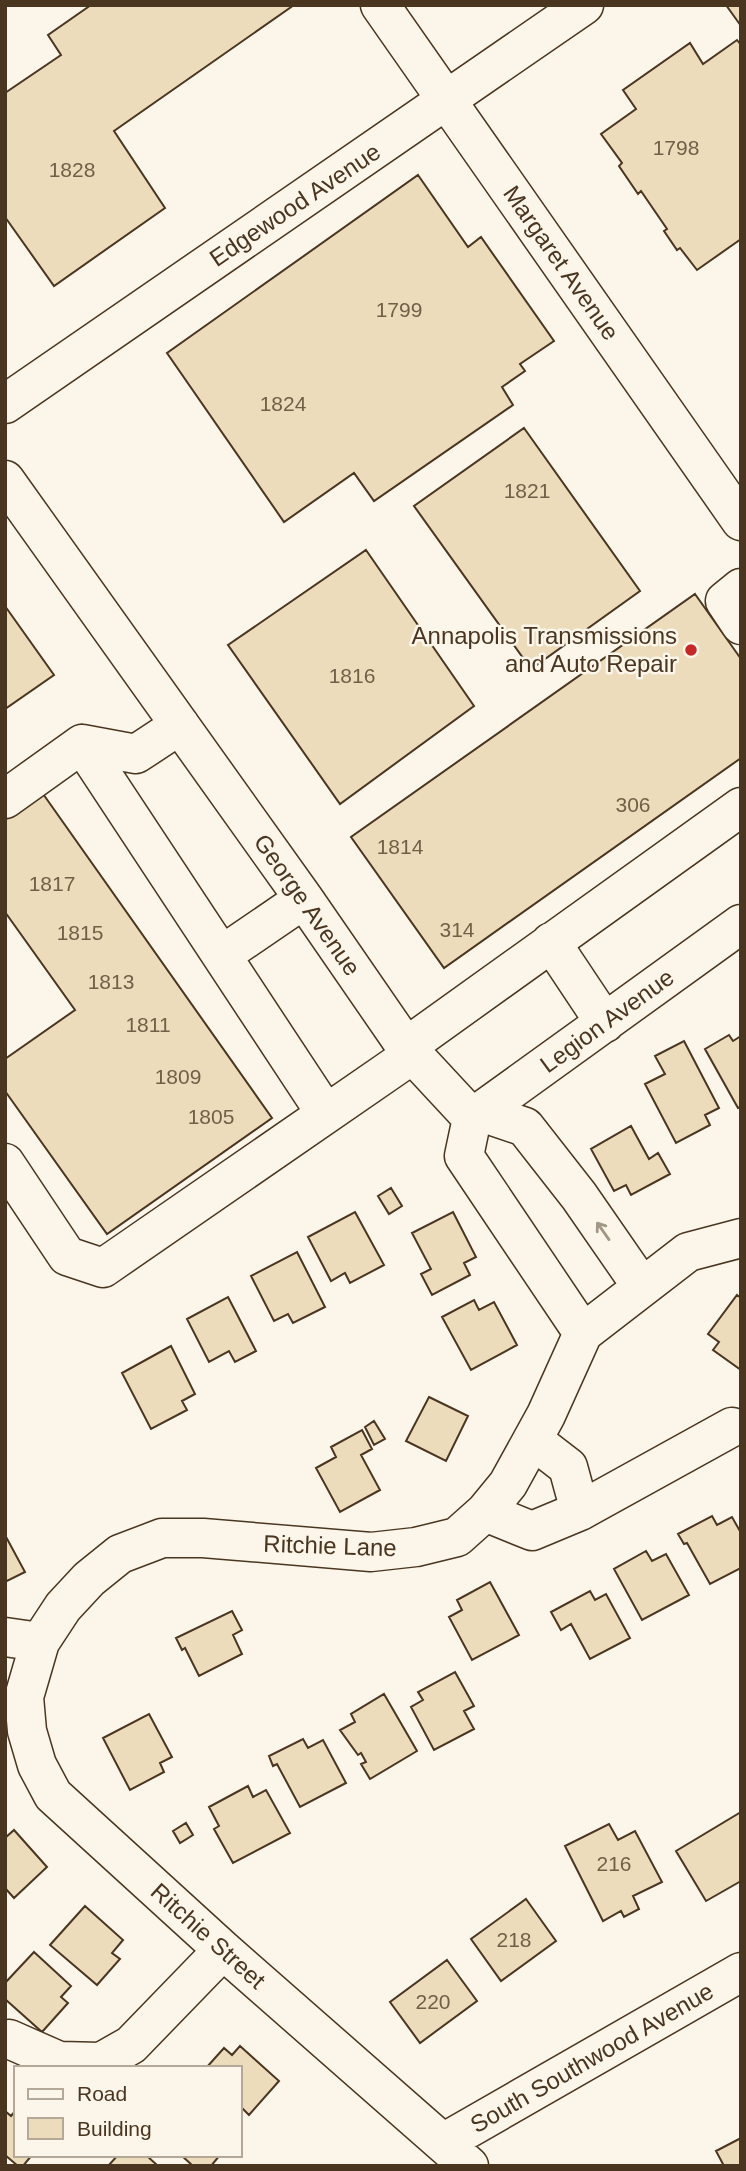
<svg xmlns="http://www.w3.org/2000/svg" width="746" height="2171" font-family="Helvetica,sans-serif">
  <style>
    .building { fill: #ecdcbc; stroke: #4a3520; stroke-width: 2 }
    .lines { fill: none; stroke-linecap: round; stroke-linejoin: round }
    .minor-casing { stroke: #4a3520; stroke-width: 41 }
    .minor { stroke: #fbf6e9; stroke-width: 38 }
    .oneway { stroke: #a29684 }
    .poi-dot { fill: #c62828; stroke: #fbf6e9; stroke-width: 2.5 }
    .labels { text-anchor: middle; stroke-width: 5; stroke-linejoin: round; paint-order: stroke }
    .number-label { font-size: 21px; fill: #725f47 }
    .street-label { font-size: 24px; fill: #4a3520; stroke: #fbf6e9 }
    .poi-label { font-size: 24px; fill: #4a3520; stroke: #fbf6e9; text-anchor: end }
  </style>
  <rect width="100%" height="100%" fill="#fbf6e9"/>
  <path class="building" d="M91,5h203l-180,126 51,77 -111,78 -49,-69v-124l56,-38 -13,-20z
    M726,5h15v21z
    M737,40l4,5v194l-44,31 -17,-22 -3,2 -13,-19 3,-2 -26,-38 -3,3 -19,-28 3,-3 -21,-29 35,-25 -13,-19 67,-47 13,21z
    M418,175l50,72 13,-10 73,104 -34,23 5,7 -23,16 11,18 -139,96 -20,-28 -70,49 -117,-169z
    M524,428l116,163 -109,78 -117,-163z
    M366,550l108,156 -134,98 -112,-159z
    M695,594l46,65v99l-297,210 -93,-131z
    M5,606l49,69 -49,34z
    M41,791l231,327 -165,116 -102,-143v-32l70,-49 -70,-98v-97z
    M729,1035l4,6 8,-5v71l-3,1 -33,-59z
    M684,1041l35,67 -14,7 5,10 -34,18 -31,-59 20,-10 -10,-18z
    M631,1126l18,33 9,-6 12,21 -39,21 -5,-10 -12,6 -23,-42z
    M391,1188l11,18 -13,8 -11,-18z
    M355,1212l29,53 -34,18 -5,-10 -14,8 -23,-44z
    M453,1212l23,45 -12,6 6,12 -38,20 -11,-21 10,-5 -19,-36z
    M297,1252l28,55 -32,16 -5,-9 -14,7 -23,-45z
    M737,1295l4,3v72l-28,-20 6,-8 -11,-8z
    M228,1297l28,54 -21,11 -6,-11 -20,11 -22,-43z
    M474,1300l5,10 15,-8 23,43 -46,25 -29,-53z
    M171,1346l24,48 -13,7 5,9 -36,19 -29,-56z
    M429,1397l39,19 -22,45 -40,-20z
    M374,1421l11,18 -11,6 -9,-18z
    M362,1430l10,19 -11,6 19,35 -40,22 -24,-44 20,-11 -5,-10z
    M712,1516l5,9 15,-8 9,16v35l-31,16 -23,-41 -3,1 -6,-10z
    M5,1535l20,37 -20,10z
    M646,1551l6,10 14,-7 23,41 -47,25 -28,-51z
    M490,1582l29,53 -47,25 -23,-43 13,-7 -5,-10z
    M590,1591l5,9 11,-6 24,44 -40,21 -19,-35 -10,6 -10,-18z
    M232,1611l10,19 -9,5 9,19 -43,22 -14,-28 -3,2 -6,-12z
    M455,1672l19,34 -10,5 10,18 -40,21 -23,-43 12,-7 -5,-8z
    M384,1694l33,57 -47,28 -9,-15 5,-2 -5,-9 -3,2 -18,-25 15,-8 -4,-8z
    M149,1714l23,43 -12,6 4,9 -34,18 -27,-52z
    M303,1739l5,9 15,-8 23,43 -46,24 -23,-43 -4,2 -4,-10z
    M248,1786l5,11 13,-7 24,43 -57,30 -19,-34 5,-3 -10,-19z
    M741,1812v69l-35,20 -30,-50z
    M186,1823l7,12 -13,8 -7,-12z
    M609,1824l9,16 17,-9 27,51 -29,14 6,13 -15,8 -3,-6 -18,10 -38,-75z
    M14,1830l33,37 -33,31 -9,-10v-50z
    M526,1899l30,42 -55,40 -30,-42z
    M85,1906l38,34 -11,13 8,6 -23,26 -47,-40z
    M34,1952l37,34 -10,11 7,6 -26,29 -37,-33v-16z
    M447,1960l30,41 -57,42 -30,-41z
    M240,2046l39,35 -30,34 -9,-9v-38h-34l18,-20 8,7z
    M16,2110v45h16l-9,11h-5l-13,-11v-44l6,5z
    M741,2138v28h-17l-8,-15z
    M118,2155h28l12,11h-50z
    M181,2155h39l-9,11h-18z"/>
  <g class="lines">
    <defs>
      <path id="minor" d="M380,5l361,516
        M5,404l579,-399
        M5,480l299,419 102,148 66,71
        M741,588l-16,13 16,24
        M82,744l244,370
        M5,799l77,-55 54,10 44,-29
        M551,942l54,81
        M222,955l82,-56
        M406,1047l335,-240
        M481,1112l44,15 54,69 63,91
        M472,1118l269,-194
        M472,1118l-8,38 119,177
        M5,1163l62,93 36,12 310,-214
        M533,1440l35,27 12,44
        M485,1512l47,19 48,-20 152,-84
        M5,1637l35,5
        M9,2039l50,22 42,1 30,-17 92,-95
        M443,2143l298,-171
        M469,2166l-246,-216 -170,-155 -16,-30 -10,-34 -3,-34 16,-55 23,-35 26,-28 31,-25 42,-16h41l168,14 45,-5 41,-10 28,-25 23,-28 38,-69 37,-82 105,-81 53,-14"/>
    </defs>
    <use href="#minor" class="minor-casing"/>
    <use href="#minor" class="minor"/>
  </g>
  <defs><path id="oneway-shaft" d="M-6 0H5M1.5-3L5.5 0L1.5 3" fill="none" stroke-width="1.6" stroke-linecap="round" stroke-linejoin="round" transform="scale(1.75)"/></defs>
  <use class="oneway" href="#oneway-shaft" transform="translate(603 1231) rotate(-125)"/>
  <circle class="poi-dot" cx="691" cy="650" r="7"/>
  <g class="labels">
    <g class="number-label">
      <text x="676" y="155">1798</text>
      <text x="72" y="177">1828</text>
      <text x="399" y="317">1799</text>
      <text x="283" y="411">1824</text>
      <text x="527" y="498">1821</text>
      <text x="352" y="683">1816</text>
      <text x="633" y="812">306</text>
      <text x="400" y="854">1814</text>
      <text x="52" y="891">1817</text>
      <text x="457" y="937">314</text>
      <text x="80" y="940">1815</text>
      <text x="111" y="989">1813</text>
      <text x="148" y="1032">1811</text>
      <text x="178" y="1084">1809</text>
      <text x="211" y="1124">1805</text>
      <text x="614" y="1871">216</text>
      <text x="514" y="1947">218</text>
      <text x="433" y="2009">220</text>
    </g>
    <g class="street-label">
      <text transform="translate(295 205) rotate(-34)" y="8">Edgewood Avenue</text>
      <text transform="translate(561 263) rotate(55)" y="8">Margaret Avenue</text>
      <text transform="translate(307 905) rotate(55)" y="8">George Avenue</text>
      <text transform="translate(607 1021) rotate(-36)" y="8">Legion Avenue</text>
      <text transform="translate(330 1546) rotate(2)" y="8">Ritchie Lane</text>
      <text transform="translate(208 1936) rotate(42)" y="8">Ritchie Street</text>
      <text transform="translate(592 2058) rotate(-30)" y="8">South Southwood Avenue</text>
    </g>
    <g class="poi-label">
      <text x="677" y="644">Annapolis Transmissions<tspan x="677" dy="28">and Auto Repair</tspan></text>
    </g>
  </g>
  <rect width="746" height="2171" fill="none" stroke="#4a3520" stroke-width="14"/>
  <rect x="14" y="2066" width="228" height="91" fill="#fbf6e9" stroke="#b4a999" stroke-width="2"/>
  <rect x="28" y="2089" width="35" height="10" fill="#fbf6e9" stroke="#b4a999" stroke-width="2"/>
  <text x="77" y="2101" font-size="21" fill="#4a3520">Road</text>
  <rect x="28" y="2118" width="35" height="21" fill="#ecdcbc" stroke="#b4a999" stroke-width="2"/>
  <text x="77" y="2136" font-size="21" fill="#4a3520">Building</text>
</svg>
